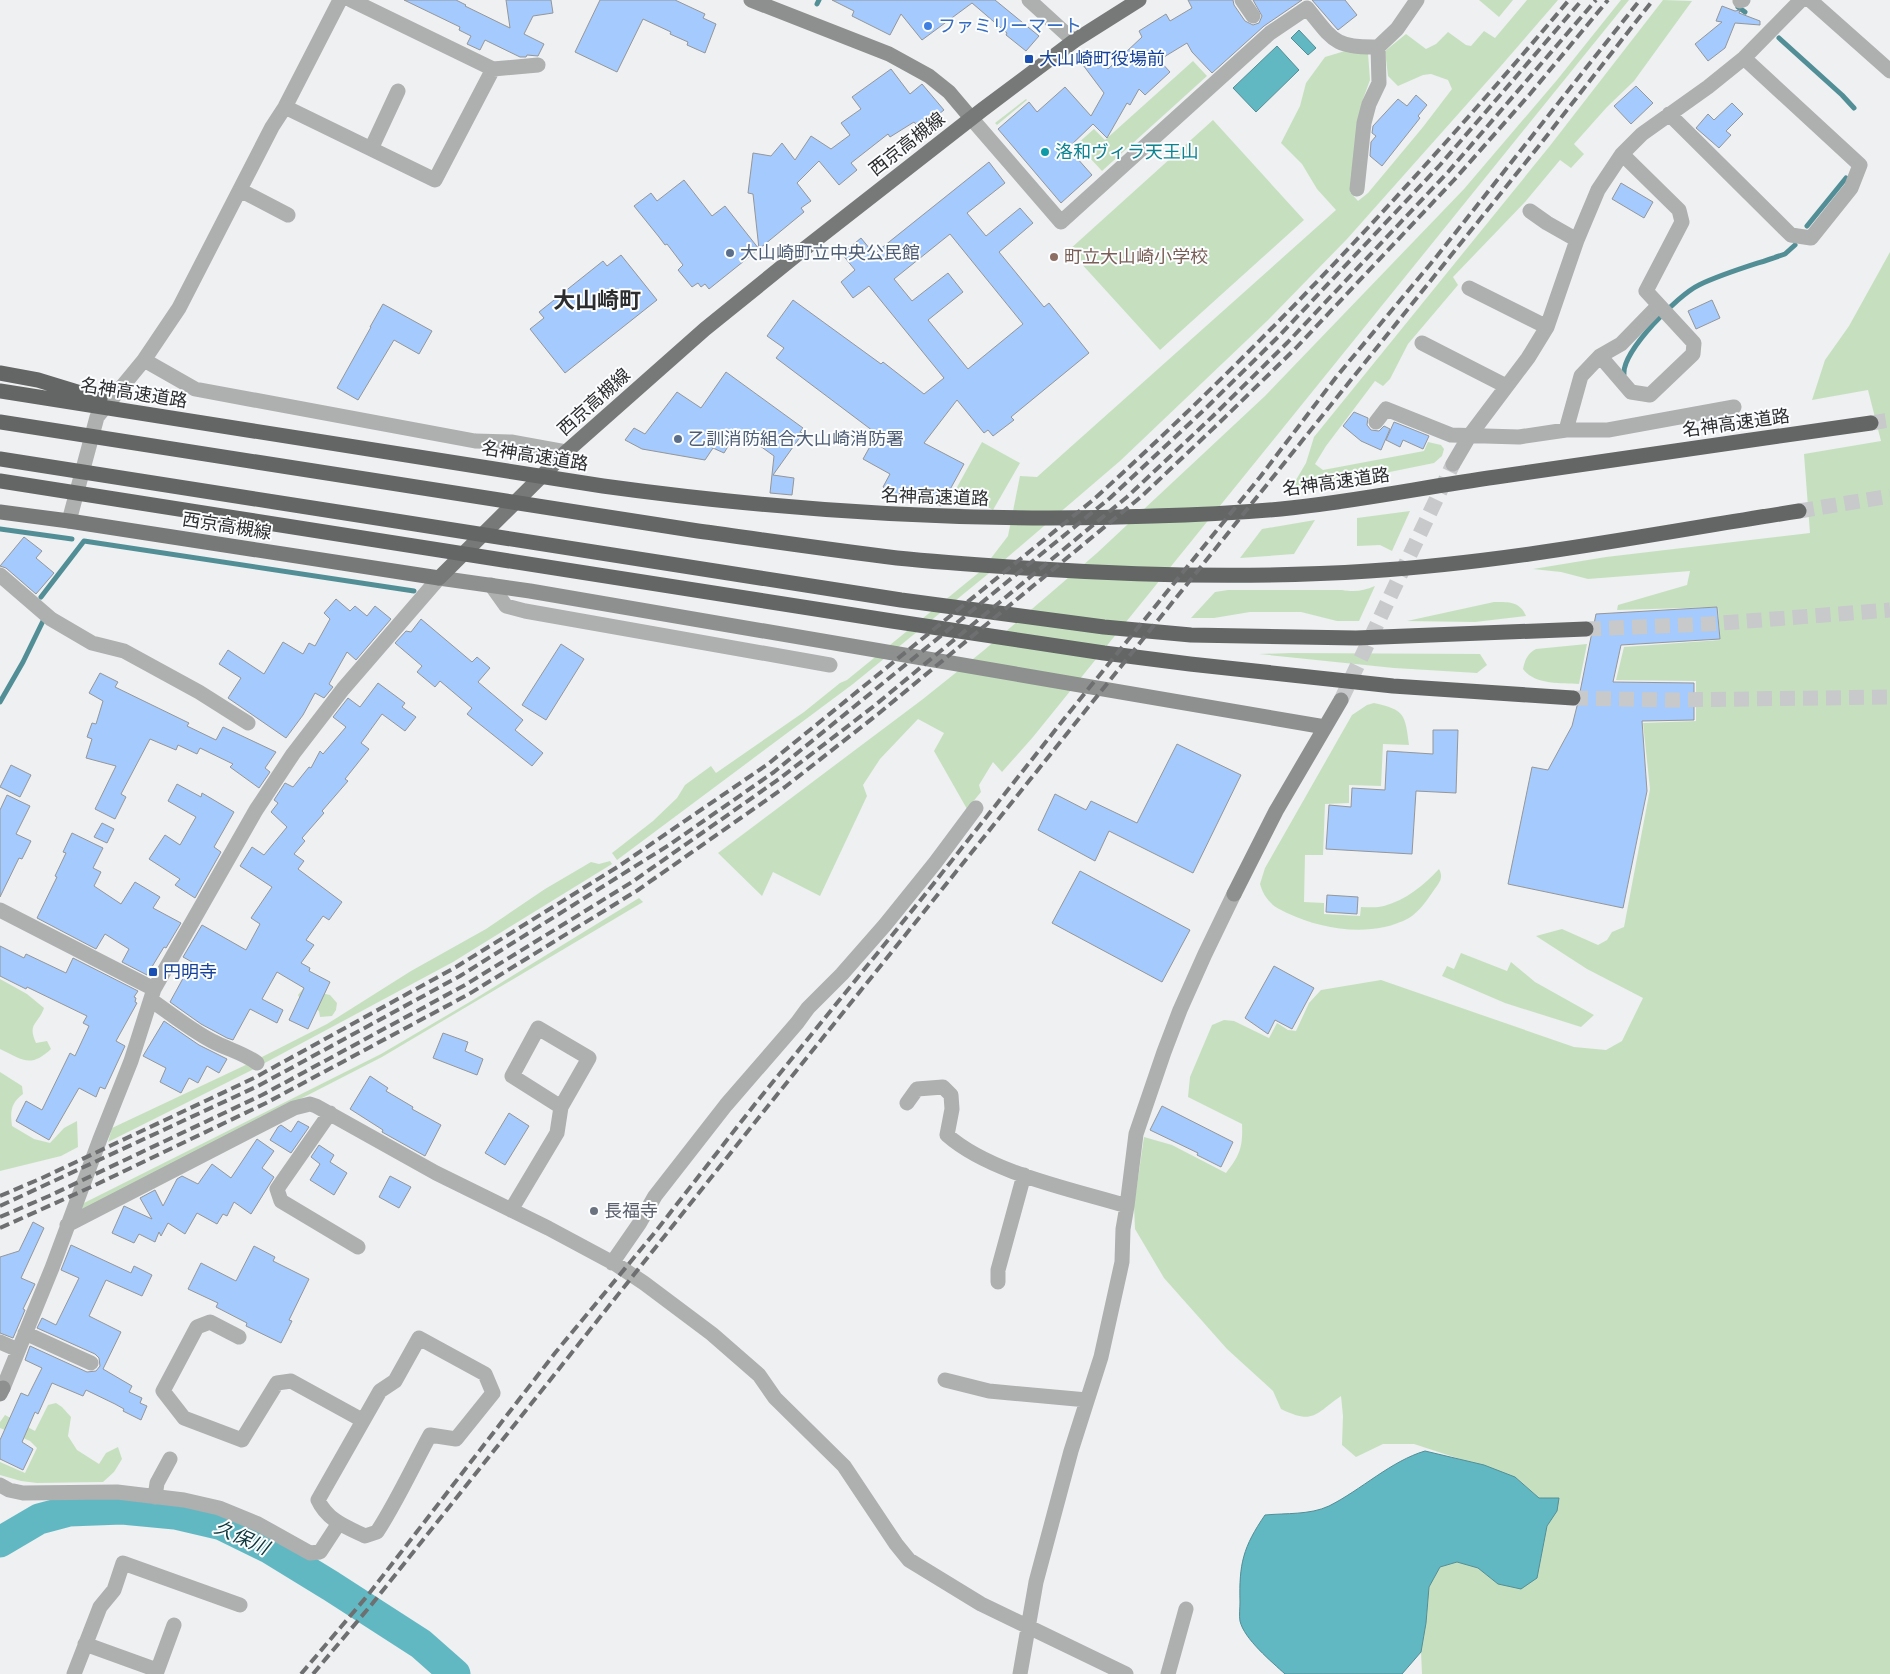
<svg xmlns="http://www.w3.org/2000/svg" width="1890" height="1674" font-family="'Sofia Sans Condensed','Noto Sans JP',sans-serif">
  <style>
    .green { fill: #c6e0bf }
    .water { fill: #62b8c2; stroke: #528e96 }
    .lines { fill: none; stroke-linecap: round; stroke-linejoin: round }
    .stream { stroke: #528e96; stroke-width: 5 }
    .river { stroke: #62b8c2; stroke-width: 31 }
    .building { fill: #a4cafe; stroke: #959698; fill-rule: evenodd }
    .street-tunnel { stroke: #c7c9cb; stroke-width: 15; stroke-dasharray: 15 8; stroke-linecap: butt }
    .highway-tunnel { stroke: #c7c9cb; stroke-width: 15; stroke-dasharray: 15 8; stroke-linecap: butt }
    .street { stroke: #aeafaf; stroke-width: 15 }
    .secondary { stroke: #8e908f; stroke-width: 15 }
    .primary { stroke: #777979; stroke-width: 15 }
    .highway { stroke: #636665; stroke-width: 15 }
    .rail { stroke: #6e6f70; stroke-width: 4; stroke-dasharray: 10 5; stroke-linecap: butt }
    .shop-dot { fill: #3f7fe0; stroke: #fcfdff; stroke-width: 2 }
    .transit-dot { fill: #1a4fb4; stroke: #fcfdff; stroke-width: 2 }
    .culture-dot { fill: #0f9aa8; stroke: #fcfdff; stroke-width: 2 }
    .service-dot { fill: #5c6f8a; stroke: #fcfdff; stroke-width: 2 }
    .education-dot { fill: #8d6e63; stroke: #fcfdff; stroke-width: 2 }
    .worship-dot { fill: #6b7280; stroke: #fcfdff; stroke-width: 2 }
    .labels { text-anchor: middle; stroke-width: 4; stroke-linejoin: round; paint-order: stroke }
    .shop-label { font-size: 18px; fill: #366cbe; stroke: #fcfdff; text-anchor: start }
    .transit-label { font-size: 18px; fill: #164399; stroke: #fcfdff; text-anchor: start }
    .street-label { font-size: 18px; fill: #2c2d2e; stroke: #fcfdff }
    .culture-label { font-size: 18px; fill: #0d838f; stroke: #fcfdff; text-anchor: start }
    .service-label { font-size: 18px; fill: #4e5e75; stroke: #fcfdff; text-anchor: start }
    .education-label { font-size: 18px; fill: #785e54; stroke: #fcfdff; text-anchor: start }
    .worship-label { font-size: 18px; fill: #5b616d; stroke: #fcfdff; text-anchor: start }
    .water-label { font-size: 19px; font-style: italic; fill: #093439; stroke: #fcfdff }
    .district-label { font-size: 22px; font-weight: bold; fill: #2c2d2e; stroke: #fcfdff }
  </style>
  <rect width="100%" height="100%" fill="#eef0f2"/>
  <path class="green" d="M1479,0h34l-14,17z
    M1527,0h31l-58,67 -153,172 -80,82 -147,140 -132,113 -135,110 -236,176 -5,-7 41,-32 24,-23 8,-13 26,-19 5,7 88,-61 36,-29 7,-3 135,-110 26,-34 12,-60 17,1 299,-267 -19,-21 -15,-25 -21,-21 19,-37 6,-23 19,-26 20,-6 23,2 2,27 -8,22 -12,90 8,9 10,-8 55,-66 29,-38 -4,-9 -17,-6 -8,1 -25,11 -10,-10 -3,-25 21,-17 20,15 10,-5 12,-12 18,13 5,1 13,-15 11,7z
    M1621,0h8l-596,737 -31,35 -9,-10 -14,23 2,7 -14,17 -33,-58 10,-18 -26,-14 -38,40 -17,26 4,11 -47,100 -47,-24 -11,24 -44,-43 205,-154 60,-48 114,-98 168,-157 199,-207 93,-109z
    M1663,0l29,1 -58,80 -27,26 -33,37 10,10 -13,14 -11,-8 -35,42 -72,75 5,8 -50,59 -18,35 -7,7 -8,-5 -49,65 -11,18 8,6 101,-19 4,-9 13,3 3,4 -2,7 -8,7 -133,27 -8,-5 13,-22 8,-26 235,-290z
    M1193,61l14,15 -105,95 -25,-27 17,-15 11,11z
    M1026,99l1,1 -30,25 -2,-2z
    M1213,120l91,100 -144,130 -91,-100z
    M1890,252v1422h-468l-1,-22 5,-29 3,-36 11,-20 17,-5 21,6 20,16 39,-6 10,-52 10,-15 -18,-13 -24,-21 -101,-33h-31l-27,13 -14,-12 1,-29 -2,-20c-26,18 -27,29 -60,13l-8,-18 -46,-42 -63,-71 -29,-49 -1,-23 10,-69 28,8 54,28c14,-18 17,-26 16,-49l-54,-27 2,-20 22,-52 12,-5 10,1 35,17 8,-15 11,7 8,1 13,-28 12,-13 60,-10 193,67 32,3 16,-9 21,-43 -56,-29 -51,-33 26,-7 36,16 9,-5 5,-8 12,-5 26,-138 -7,-66 53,-2v-40l-80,-1 8,-33 96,-7 -2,-33 -101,3 1,-5 69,-20 3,-14 -102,8 -27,-7 -28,-3 73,-12 204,-24 -6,-79 77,-13 -13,-51 -56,10 13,-40 24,-34z
    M982,442l38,21 -27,47 -37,-21z
    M1410,511l-18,40 -12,-6 -23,1v-28z
    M1315,520l-21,34 -54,4 22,-29z
    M1375,586l-16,35h-22l-36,-9h-51l-36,6h-23l24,-26 13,-2h114c13,2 21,1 33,-4z
    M1494,602c14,0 26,-1 32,14l-51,6 -68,-1z
    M1587,644l-8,40c-17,-1 -45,1 -56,-15 2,-9 4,-15 13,-20z
    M1291,653l189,1 7,11 -10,8 -83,-5 -135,-14z
    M1374,703c31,7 31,11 35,42l-26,-1 -2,42 -32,-1v18l-24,1 -2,51h-18l-1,47 20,1v11l36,2 1,-9c7,0 16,1 23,-1 22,-6 40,-21 55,-37 5,9 0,14 -5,21 -6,9 -15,22 -25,28 -37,20 -86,12 -122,-5 -5,-3 -12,-5 -16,-10 -6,-6 -9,-12 -11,-19l5,-16 87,-153 15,-10z
    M610,861l2,3 -159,98 -203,109 -142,71 4,-14 140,-66 75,-38 84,-53 75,-42 59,-40 46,-27 8,2z
    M639,898l4,4 -261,155 -306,157 2,-8 303,-152 92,-54z
    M1461,953l46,18 4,-9 24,20 59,33 -13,12 -76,-24 -63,-27 5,-10 7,3z
    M0,979l27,15 17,14c-6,17 -17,15 -8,35l11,-2 4,8c-21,20 -29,10 -51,0z
    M303,989l27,6 7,8 -1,7 -4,6 -12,1 -1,-6 -18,-10 -3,-6z
    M0,1072l22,14 1,8c-12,9 -13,17 -11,32l22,13 16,4 14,-15 13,-7 1,26 -17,9 -61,15z
    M56,1403l6,4 9,10 -3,19 9,14 22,14 7,-11 12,-6 4,12 -8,13 -11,10 -66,1 -16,-2 -21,-6v-13l25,11 12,-25 -7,-7 -30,-13v-6l5,-7 30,16 13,-26z"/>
  <path class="water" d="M1299,30l17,18 -8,7 -17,-17z
    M1277,46l22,24 -43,42 -23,-24z
    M1425,1451l59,14 31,12 24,21h20l-2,13 -10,15 -10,52 -16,11 -23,-5 -20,-16 -21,-6 -17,5 -11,20 -3,36 -5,29 -19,22h-117c-13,-12 -41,-35 -45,-53 -1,-5 0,-13 0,-19 -1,-38 3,-55 25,-87 21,-2 45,0 64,-9 32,-16 62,-45 96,-55z"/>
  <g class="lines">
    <path class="stream" d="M817,4l2,-4
      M1738,7l7,5
      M1779,38l63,57 12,13
      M1807,226l39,-48
      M1624,374c-2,-23 54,-79 75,-89 27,-13 58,-21 86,-31l10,-9
      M0,529l72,10
      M41,597l43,-56 330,50
      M0,702l23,-40 20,-41"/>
    <path class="river" d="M0,1542l39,-23 30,-8 53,-2 53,5 47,11 47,23 62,38 90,58 34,30"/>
  </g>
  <path class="building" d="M404,0h52l10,5 -1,1 45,22 -4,-28h45l2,13 -20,3 -9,18 20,10 -6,12 -11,-1 -1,2h-6l-35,-17 -5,10 -13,-6 4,-8 -12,-6 1,-3z
    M600,0h75l30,14 -2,4 13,6 -11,29 -18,-8 1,-3 -18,-8 1,-2 -28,-13 -26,53 -42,-20z
    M832,0h163l44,36 -13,15 -20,-16 1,-2 -35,-30 -50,37 -21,-26 -11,21 -38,-19 2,-5z
    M1188,0h45l1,5 11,16 8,4 6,-2 3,-7 -9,-16h49l-38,26 -52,47 -20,-21 -5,-9 -28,17 11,12 -25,23 -6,-6 -9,16 -3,-2 -20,35 -14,-14 -25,24 24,27 -31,28 -63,-74 31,-27 8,10 28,-25 26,29 13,-23 -21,-28 14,-11 11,15 34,-32 -3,-6 27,-17 4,7 22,-13z
    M1312,0h33l12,15 -19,15z
    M1722,6l13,5 5,-1 -1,3 21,8v4l-25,-2 -10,25 -17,13 -13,-17 27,-22 -6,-1z
    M891,69l19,25 12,-10 22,26 -24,19 -6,-7 -24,15 -2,-3 -37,29 6,7 -18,15 -20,-24 -22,22 14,18 -10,7 3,4 -45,37 -6,-55 -5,-1 5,-40 18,3 11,-13 13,17 16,-24 20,13 19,-14 -9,-12 20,-14 -9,-12z
    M1636,86l17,17 -22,21 -17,-18z
    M1416,95l11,10 -9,11 2,2 -38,48 -12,-10 1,-14 5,-6 -4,-3 1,-7 25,-27 9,7z
    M1732,103l11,11 -17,17 5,4 -12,13 -23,-20 12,-14 6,6z
    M989,162l16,21 -38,30 19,23 34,-28 13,15 -34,29 45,55 5,-4 40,50 -78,64 3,3 -21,16 -5,-6 -4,3 -27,-33 -33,43 40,21 -23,42 -37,-20 -6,10 -15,-9 7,-13 -27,-15 14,-25 -101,-76 8,-10 -17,-12 26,-36 88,64 2,-2 41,32 20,-16 -75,-92 -16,12 -12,-16 14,-12 -13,-16 19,-16 13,16zM950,234l73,90 -55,45 -40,-49 35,-28 -15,-19 -36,28 -18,-22z
    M684,180l28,36 13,-10 34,43 -50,40 -4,-5 -4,3 -3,-4 -6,4 -14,-17 5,-5 -16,-21 -2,1 -6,-8 -25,-31 17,-13 6,8z
    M1621,183l32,19 -9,16 -32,-19z
    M621,255l36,45 -92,73 -35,-44 14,-11 -5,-6 64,-51 4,5z
    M1712,300l8,18 -24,11 -8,-18z
    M383,304l49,27 -13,23 -25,-14 -36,60 -21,-12 34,-61h-1z
    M726,372l77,56 -3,4 3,1 -30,42 21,3 -2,17 -22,-2 4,-37 -36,-26 -14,23 -11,-5 -8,12 -63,-11 -17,-9 9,-12 11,6 32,-42 24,16z
    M1354,412l14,6 -1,7 4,5 8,1 5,-5 6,3 -9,21 -20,-9 -18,-15z
    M1394,422l35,14 -6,13 -20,-9 -3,7 -14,-7z
    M24,537l18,14 -6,7 18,15 -18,21 -30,-26 -6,-2z
    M336,599l14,12 5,-5 12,10 8,-10 16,13 -35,41 -9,-8 -18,32 4,3 -9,11 -9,-5 -12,22 -17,23 -58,-40 13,-20 -22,-14 9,-14 36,24 19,-32 20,12 6,-11 6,3 15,-27 -6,-6z
    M1717,607l3,32 -99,6 -8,37 81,1v37l-52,1 5,70 -24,117 -115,-24 24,-117 16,3 24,-44 5,-20 5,-7 -2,-7 11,-55 4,-8 -1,-5 2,-10z
    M421,619l51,43 5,-5 13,11 -12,14 45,38 -8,10 28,23 -11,13 -65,-52 5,-6 -32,-27 -5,6 -18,-15 5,-6 -27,-23 11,-12 5,1z
    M561,644l23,15 -38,61 -24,-15z
    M100,673l18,9 -3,5 74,36 -2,3 29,14 7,-13 53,25 -11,16 5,4 -11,16 -29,-21 3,-3 -33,-16 -3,6 -19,-9 -2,5 -26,-11 -29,55 5,3 -11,22 -20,-10 21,-43 -30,-8 6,-19 -5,-2 5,-14 4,1 7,-23 -14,-8z
    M378,683l27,20 -3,4 14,10 -11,14 -23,-17 -21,29 8,6 -24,30 3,2 -26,30 2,2 -22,25 3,3 -11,13 10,7 -6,8 44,33 -13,18 -6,-4 -17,24 8,5 -13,18 9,5 -1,3 21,11 -22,47 -19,-9 15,-32 -27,-16 -15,27 21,11 -6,13 -27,-14 -17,31 -6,-2 -26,-14 -31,-22 22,-40 -9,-5 19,-32 44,25 14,-26 -9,-6 21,-31 -32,-21 12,-19 12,8 23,-28 -16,-15 7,-9 -4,-3 11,-17 8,4 16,-20 2,1 9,-17 3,3 23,-27 -13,-10 15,-19 12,9z
    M1433,730h25l-2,63 -40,-2 -4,63 -86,-5 3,-44 22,2 1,-19 33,2 2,-39 46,3z
    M1177,744l64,31 -48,98 -84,-42 -14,30 -57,-31 17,-36 31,16 5,-9 46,22z
    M11,765l20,10 -11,22 -20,-10z
    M177,784l24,13 1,-4 32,19 -20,35 7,5 -26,46 -20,-13 5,-6 -31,-20 16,-24 15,10 16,-28 -28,-16z
    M7,795l23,11 -14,28 15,7 -9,18 -3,-1 -19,39v-87z
    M102,823l12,6 -7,14 -13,-6z
    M72,833l31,15 -10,20 8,4 -7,14 27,18 14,-22 25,15 -7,11 28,15 -15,25 -2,-1 -17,28 -25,-13 7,-13 -24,-15 -9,15 -59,-31 20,-41 -2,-1 11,-23 -3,-1z
    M1080,871l110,59 -28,52 -110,-59z
    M1327,895l31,2 -1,17 -31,-2z
    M0,946l24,12 2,-4 40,19 7,-15 65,33 -4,6 2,1 -1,4 2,1 -21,38 9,5 -20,43 -5,-2 -4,10 -17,-9 -30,52 -33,-19 10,-20 16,9 28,-57 5,3 14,-30 -6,-3 4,-7 -60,-29 -1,2 -26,-13z
    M1274,966l40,22 -22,41 -17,-9 -7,14 -23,-16z
    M164,1021l35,24 28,14 -8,14 -12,-7 -9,17 -9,-5 -8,15 -21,-11 6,-14 -23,-12z
    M443,1033l25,9 -3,9 18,8 -6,16 -44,-17z
    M370,1076l18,12 -2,3 27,16 -1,2 29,16 -16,31 -43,-24 1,-2 -33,-21z
    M1162,1106l71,36 -12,25 -24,-12 1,-2 -48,-23z
    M509,1113l20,13 -24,39 -20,-12z
    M298,1121l11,6 -18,26 -21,-13 8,-13 3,-2 10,7z
    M257,1139l17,12 -12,17 12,9 -23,37 -17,-12 -7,14 -4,-2 -6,10 -20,-11 -12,21 -17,-11 -7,13 -2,-4 -4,10 -16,-8 -5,9 -22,-10 12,-27 28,13 -12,-21 15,-8 8,16 14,-27 5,-3 16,8 14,-20 19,14z
    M319,1145l15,10 -4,7 17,11 -13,22 -24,-15 10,-16 -9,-7z
    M390,1176l21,11 -12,21 -20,-11z
    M33,1222l11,6 -23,50 14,6 -12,25 2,1 -12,28 -13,-5v-76l19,-6z
    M71,1245l60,28 3,-7 18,9 -10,21 -36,-16 -17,36 32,16 -18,37 29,17 -3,6 13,6 -2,5 7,3 -6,14 -18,-9 1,-2 -9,-5 -29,-14 -3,6 -31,-13 -14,31 -3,-2 -13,30 11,7 -10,21 -23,-11v-19l21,-47 7,3 14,-28 -17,-8 5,-14 57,26 9,-1 4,-5 -1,-8 -4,-4 -58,-26 5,-10 14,7 23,-47 -18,-8z
    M254,1246l21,11 -2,4 36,18 -20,41 3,1 -11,22 -35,-17 1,-3 -31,-16 2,-4 -30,-14 13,-26 35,18z"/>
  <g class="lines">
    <path class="street-tunnel" d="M1341,700l112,-236"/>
    <path class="highway-tunnel" d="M1871,423l19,-3
      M1799,511l91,-15
      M1586,629l123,-5 181,-14
      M1573,698l98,2 219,-3"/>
    <path class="street" d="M340,0l-55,107 -13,20 -93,181 -35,52 51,29 280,52 36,1 55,10
      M1029,0l45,41
      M1242,0l11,16
      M1810,0l80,71
      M1740,1l3,-1
      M493,69l45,-4
      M285,107l150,73 58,-111 -142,-69
      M1669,114l122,121 20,3 40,-50 9,-23 -116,-107
      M971,118l90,104 209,-189 37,-25c26,32 27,40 71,39l19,-18 20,-29
      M371,149l27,-58
      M1357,189l7,-66 5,-19 10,-21 -1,-36
      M240,190l48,25
      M1530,211l17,12 30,17
      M1469,288l78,39
      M1422,343l84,43
      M1600,356l31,36 19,3 43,-41 1,-11 -48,-52 36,-69 -3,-12 -57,-56
      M1376,422l10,-13 65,26 68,2 47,-7h42l126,-23
      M1566,430l15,-54 19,-20 21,-12 38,-39
      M1453,464l17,-29 58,-77 19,-31 30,-87 21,-50 24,-36 20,-20 66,-47 36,-29 57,-58
      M69,521l28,-104 47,-57
      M0,575l51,44 41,24 32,8 75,41 49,31
      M491,585l15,21 19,5 305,54
      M0,910l154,79
      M151,1000c20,14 40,30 61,41 15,8 32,12 45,22
      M907,1103l10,-14 26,-2 8,8 1,14 -5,26c43,38 124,54 180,71
      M330,1113l-53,76 4,12 77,46
      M511,1210l46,-77 4,-26 28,-49 -51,-30 -26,48 49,31
      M67,1225l227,-117 16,-4 6,2 120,67 112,55 69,37 27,18 68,51 47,41 16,23 69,68 52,78 13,16 72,44 145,70
      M612,1263l27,-39 16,-28 71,-91 71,-82 11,-15 34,-34 43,-49 50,-62 41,-55
      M998,1282v-12l26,-95
      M25,1333l66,30
      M239,1337l-29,-15 -13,5 -34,64 21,27 58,22 35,-57 14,-2 71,39
      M419,1338l66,36 8,19 -37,46 -26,-4c-18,33 -33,66 -53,97l-12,4c-19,-9 -38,-16 -47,-36l62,-109 15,-10z
      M0,1342l18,8
      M945,1380l44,11 98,9
      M3,1388l49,-120 48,-129 31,-78 23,-72 102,-179 37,-56 50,-65 96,-111
      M0,1485l9,5 14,3 94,-1 67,8 35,8 39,16 52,29 10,-1 19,-29
      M155,1497l2,-14 13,-24
      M85,1644l72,26
      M74,1674l26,-67 14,-17 9,-27 117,42
      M156,1674l18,-49
      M1020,1674l16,-92 35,-131 30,-94 21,-95 1,-33 4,-23 9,-72 28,-82 16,-42 25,-56 29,-60
      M1168,1674l18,-65"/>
    <path class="secondary" d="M751,0l138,54 40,22 20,16 22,26
      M439,578l91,13 795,136
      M1234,894l42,-83 65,-111
      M0,1394l3,-6"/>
    <path class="primary" d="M0,512l69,9 370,57 127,-126 139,-123 94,-76 183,-143 92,-69 65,-41"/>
    <path class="highway" d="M0,373l38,7 62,19
      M0,391l603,95c182,25 366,37 550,30 42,-1 85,-3 128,-7 72,-7 143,-22 215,-32 125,-19 250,-36 375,-54
      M0,422l698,109c66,9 133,19 199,27 48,5 96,8 144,11 109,7 219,9 328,2 144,-9 287,-38 430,-60
      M0,459l901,141 203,27 87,8 165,3 230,-9
      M0,481l892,140 212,32 86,11 203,22 180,12"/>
    <path class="rail" d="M0,1196l42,-18 212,-100 202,-111 163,-101 149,-102 325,-264c171,-155 327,-323 476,-500
      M0,1206l258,-120 202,-110 209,-131 105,-73 336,-274 95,-89 75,-74 160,-170 142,-165
      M0,1217l49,-21 213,-101 203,-110 167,-103 147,-103 95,-73 253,-209 85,-80 76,-75 160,-170 148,-172
      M0,1228l91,-41 175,-84 203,-109 169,-104 147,-103 93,-73 264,-218 77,-73 76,-74 159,-169 76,-86 78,-94
      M301,1674l67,-79 187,-242 101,-122 99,-127 164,-202 145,-183 196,-242 77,-101 100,-120 203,-256
      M313,1674l59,-70 392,-493 778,-969 111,-142"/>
  </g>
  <circle class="shop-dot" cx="928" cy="26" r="5"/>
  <g class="transit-dot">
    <rect x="1024" y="54" width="10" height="10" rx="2.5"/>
    <rect x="148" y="967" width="10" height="10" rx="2.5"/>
  </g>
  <circle class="culture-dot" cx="1045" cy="152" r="5"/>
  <g class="service-dot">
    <circle cx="730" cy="253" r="5"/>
    <circle cx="678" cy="439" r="5"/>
  </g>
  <circle class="education-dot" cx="1054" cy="257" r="5"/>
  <circle class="worship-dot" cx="594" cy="1211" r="5"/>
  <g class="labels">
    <g class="shop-label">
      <text x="938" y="32">ファミリーマート</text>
    </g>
    <g class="transit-label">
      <text x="1039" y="65">大山崎町役場前</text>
      <text x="163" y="978">円明寺</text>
    </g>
    <g class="street-label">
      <text transform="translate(907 144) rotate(-38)" y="6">西京高槻線</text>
      <text transform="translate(134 393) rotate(9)" y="6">名神高速道路</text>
      <text transform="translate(594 402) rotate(-42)" y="6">西京高槻線</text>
      <text transform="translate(1736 423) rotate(-8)" y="6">名神高速道路</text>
      <text transform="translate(535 456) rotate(9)" y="6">名神高速道路</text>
      <text transform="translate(1336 482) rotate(-8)" y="6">名神高速道路</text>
      <text transform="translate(935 497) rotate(2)" y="6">名神高速道路</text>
      <text transform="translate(227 526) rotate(9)" y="6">西京高槻線</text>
    </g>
    <g class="culture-label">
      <text x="1055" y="158">洛和ヴィラ天王山</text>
    </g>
    <g class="service-label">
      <text x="740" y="259">大山崎町立中央公民館</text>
      <text x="688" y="445">乙訓消防組合大山崎消防署</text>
    </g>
    <g class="education-label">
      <text x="1064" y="263">町立大山崎小学校</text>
    </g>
    <g class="worship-label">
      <text x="604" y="1217">長福寺</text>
    </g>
    <g class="water-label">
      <text transform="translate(242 1537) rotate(24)" y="7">久保川</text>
    </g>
    <g class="district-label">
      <text x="597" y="308">大山崎町</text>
    </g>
  </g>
</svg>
